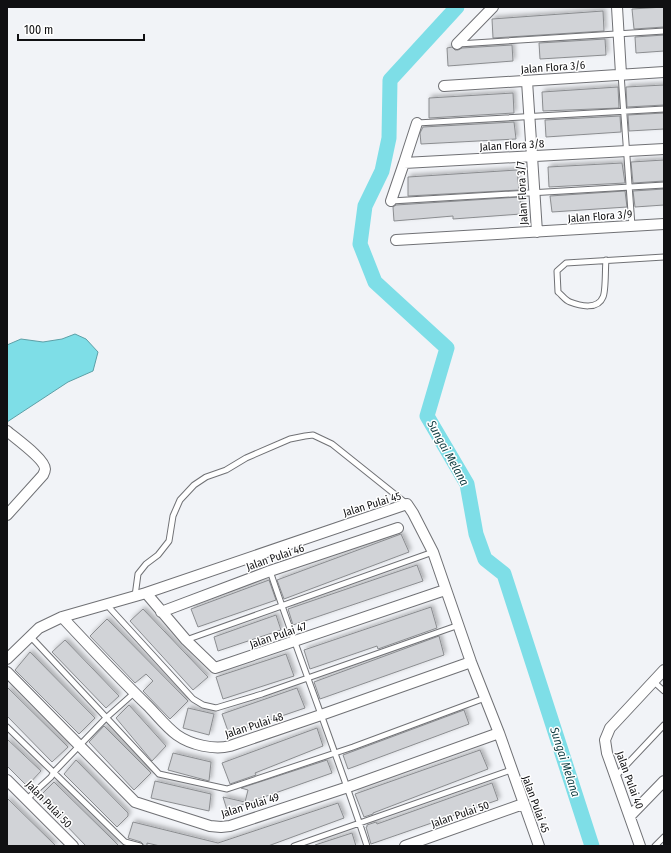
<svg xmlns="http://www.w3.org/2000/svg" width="671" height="853" font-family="'Fira Sans Condensed',sans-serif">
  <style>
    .water { fill: #7edee7; stroke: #5da0a7 }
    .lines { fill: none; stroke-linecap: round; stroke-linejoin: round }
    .river { stroke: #7edee7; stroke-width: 15 }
    .building { fill: #d1d3d7; stroke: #8b8d90; filter: url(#shadow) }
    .service-casing { stroke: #707175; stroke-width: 7 }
    .minor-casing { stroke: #707175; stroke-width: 12 }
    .service { stroke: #fff; stroke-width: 5 }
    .minor { stroke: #fff; stroke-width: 10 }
    .labels { text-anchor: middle; stroke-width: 3; stroke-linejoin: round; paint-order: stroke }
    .street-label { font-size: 11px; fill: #101012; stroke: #fff }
    .water-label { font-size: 12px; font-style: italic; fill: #0f3d41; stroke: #fff }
  </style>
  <defs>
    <filter id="shadow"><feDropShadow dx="2.5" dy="-2.5" stdDeviation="2" flood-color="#0004"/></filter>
  </defs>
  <rect width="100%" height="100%" fill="#f1f3f7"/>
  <path class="water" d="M75,334l11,5 12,13 -5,19 -25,11 -61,40v-77l14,-6 22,3 19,-3z"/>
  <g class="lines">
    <path class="river" d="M457,7l-67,73 -1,58 -7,33 -17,35 -5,38 15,38 72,66 -20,68 40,68 9,50 9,25 19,15 88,272"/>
  </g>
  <path class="building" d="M664,7v20l-30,2 -2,-20z
    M603,11l1,20 -111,7 -1,-19z
    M664,35v16l-28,2 -1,-16z
    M605,39l1,16 -66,4 -1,-16z
    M512,45l1,16 -65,5 -1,-18 5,-1 3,3h3l4,-2z
    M664,85v20l-37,2 -1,-20z
    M618,87l1,21 -76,3 -1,-19z
    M513,93l1,20 -85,5v-20z
    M664,113v16l-35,2 -1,-16z
    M620,116l1,16 -75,5 -1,-17z
    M514,122l2,17 -95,5 -1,-11 3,-6z
    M664,160v21l-31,2 -2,-21z
    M622,163l3,20 -76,4 -1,-20z
    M517,170l2,20 -111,6v-19z
    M664,189v16l-29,2 -2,-16z
    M625,191l2,16 -75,5 -2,-16z
    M520,197l1,17 -68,5v-3l-59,5 -1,-14 3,-2z
    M401,534l8,18 -125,47 -7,-19z
    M417,565l6,16 -130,44 -5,-16z
    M269,580l7,20 -78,27 -7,-18z
    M431,607l6,21 -59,21 -1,-3 -67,23 -6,-19z
    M143,609l65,68 -15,13 -63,-69z
    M276,615l5,15 -63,21 -4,-14z
    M107,619l81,82 -18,18 -27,-28 10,-10 -7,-7 -11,9 -45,-47z
    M439,636l5,19 -124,44 -6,-17z
    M65,640l54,56 -13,12 -54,-56z
    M30,652l65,66 -16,16 -64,-64z
    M286,654l8,22 -71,23 -7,-22z
    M7,687l61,60 -16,15 -45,-46z
    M297,688l8,20 -76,26 -7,-20z
    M129,705l37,41 -14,15 -36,-43z
    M188,708l26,6 -5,21 -26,-7z
    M464,710l5,14 -121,45 -5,-14z
    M104,726l47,47 -17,17 -45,-48z
    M317,728l6,18 -68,27 1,2 -26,9 -8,-21z
    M7,739l34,32 -14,15 -20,-20z
    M480,750l8,19 -115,44v1l-9,3 -9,-23z
    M173,753l38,9 -2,19 -41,-11z
    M76,760l52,53v3l-11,11 -53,-53z
    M327,760l5,13 -105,37 -4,-13 22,5 3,-12 -7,-2z
    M155,781l56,13 -2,17 -58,-13z
    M54,782l56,55 9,9h-33l-47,-49z
    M492,783l6,17 -127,44 -5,-17h1v-2l9,-3 1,2z
    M7,798l49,48h-49z
    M338,803l6,15 -76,28h-108l-13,-3v3h-3l-3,-4 -13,-4 5,-16 85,21z
    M352,833l4,13h-40l-1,-1z"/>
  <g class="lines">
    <defs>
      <path id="service" d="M458,44l206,-13
        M621,74l11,152
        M417,123l247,-14
        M391,201l273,-16
        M606,260c-1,8 0,31 -3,37 -5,13 -23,9 -33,5 -5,-2 -8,-7 -12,-10l-1,-21 9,-8 98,-6
        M270,571c31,92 67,183 97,275
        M135,596l3,-22 8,-10 12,-9 11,-14 4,-25 7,-16 14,-15 12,-8 20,-7 20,-12 44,-19 15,-3 8,-1 19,9 75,60
        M106,604l87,95 10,6 13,3 46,-14 197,-69
        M30,636l129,138 68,15 126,-42 132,-49
        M186,640l247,-88
        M654,682l10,9
        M7,727l118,115 15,4
        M616,776l48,-51
        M27,799l24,-22 3,-5 52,-54 28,-25
        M294,846l217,-76
        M655,846l9,-9"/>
      <path id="minor" d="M617,7l4,67
        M457,44l36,-37
        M527,81l10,151
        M444,86l220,-14
        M417,123l-13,40 260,-14
        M391,201l13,-38
        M396,240l268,-16
        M7,431c8,7 38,28 38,38 0,2 -1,4 -2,6l-36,40
        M146,593l40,47 29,28 230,-78
        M161,612l109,-41 128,-43
        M62,617c28,30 56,60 85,88 10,10 19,22 30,30 14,10 37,15 53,11l91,-31 150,-53
        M7,659l32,-31 23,-11 84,-24 261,-89 6,9 20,39 38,110 28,71 40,113
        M7,672l128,130 75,24 11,1 9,-1 118,-39 151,-54
        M7,780l66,66
        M630,816l34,-35
        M405,846l118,-42
        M640,846l-33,-93 -2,-13 5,-12 54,-58"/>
    </defs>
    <use href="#service" class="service-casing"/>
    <use href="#minor" class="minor-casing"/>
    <use href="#service" class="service"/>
    <use href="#minor" class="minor"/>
  </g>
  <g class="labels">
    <g class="street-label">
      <text transform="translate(553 67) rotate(-4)" y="4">Jalan Flora 3/6</text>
      <text transform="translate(512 145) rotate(-3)" y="4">Jalan Flora 3/8</text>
      <text transform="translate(522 193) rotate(-93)" y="4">Jalan Flora 3/7</text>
      <text transform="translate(600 216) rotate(-4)" y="4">Jalan Flora 3/9</text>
      <text transform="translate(372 504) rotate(-17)" y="4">Jalan Pulai 45</text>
      <text transform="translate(275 557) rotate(-19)" y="4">Jalan Pulai 46</text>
      <text transform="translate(278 635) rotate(-19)" y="4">Jalan Pulai 47</text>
      <text transform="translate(254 725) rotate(-18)" y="4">Jalan Pulai 48</text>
      <text transform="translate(630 780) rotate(70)" y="4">Jalan Pulai 40</text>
      <text transform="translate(49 804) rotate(46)" y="4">Jalan Pulai 50</text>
      <text transform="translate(536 804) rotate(70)" y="4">Jalan Pulai 45</text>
      <text transform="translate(250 805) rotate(-17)" y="4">Jalan Pulai 49</text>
      <text transform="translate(460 814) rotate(-19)" y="4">Jalan Pulai 50</text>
    </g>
    <g class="water-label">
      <text transform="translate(448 453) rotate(61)" y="4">Sungai Melana</text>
      <text transform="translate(565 762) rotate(72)" y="4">Sungai Melana</text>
    </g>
  </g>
  <rect width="671" height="853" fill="none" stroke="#101012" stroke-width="16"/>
  <path d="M18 34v6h126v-6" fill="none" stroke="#101012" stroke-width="2"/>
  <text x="24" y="34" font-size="12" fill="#101012" stroke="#ffffff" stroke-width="3" paint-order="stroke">100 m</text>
</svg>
